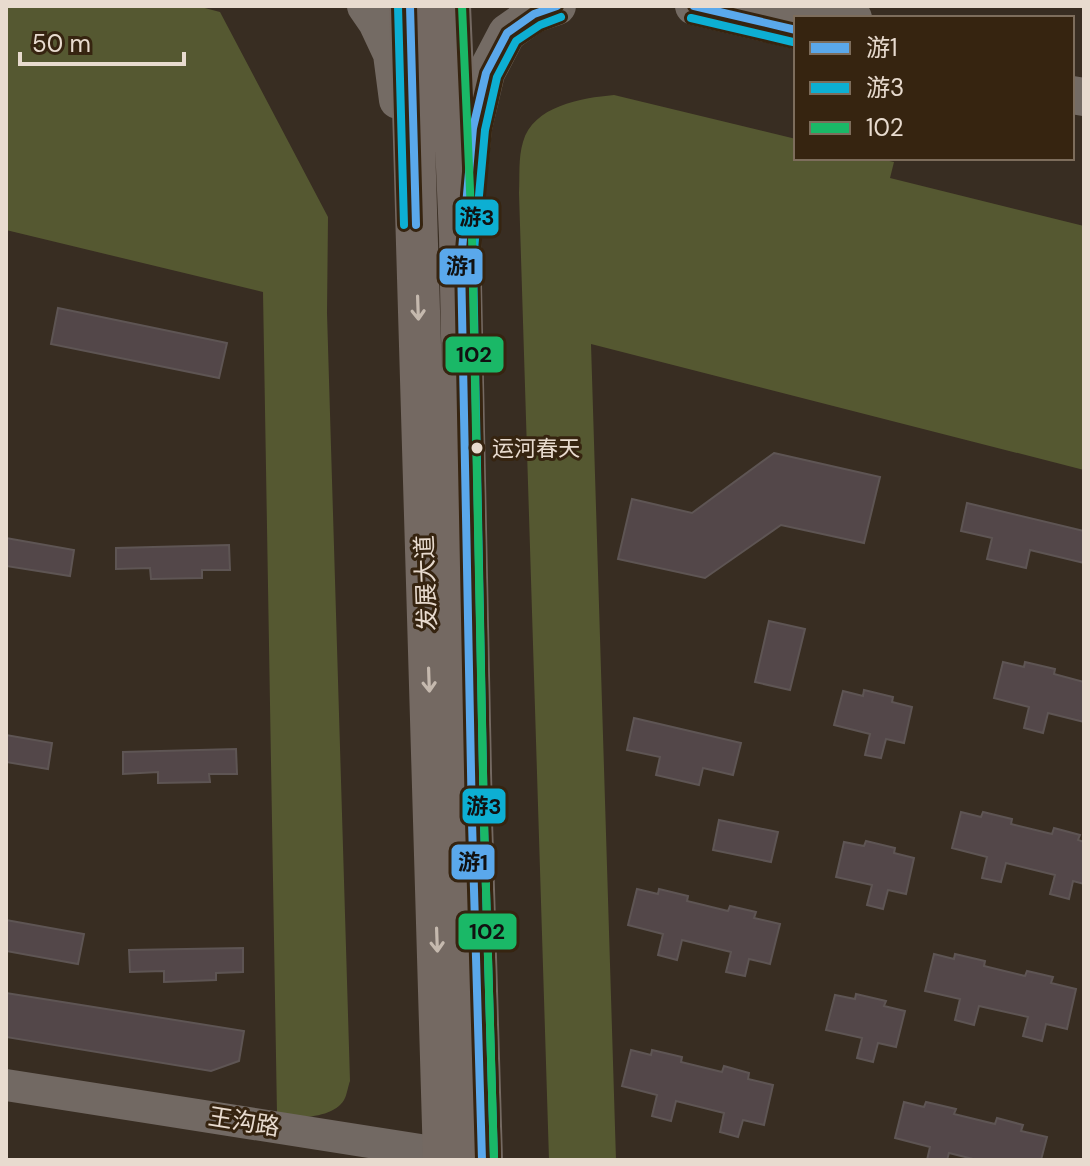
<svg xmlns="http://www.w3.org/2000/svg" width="1090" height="1166" font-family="'DM Sans','Noto Sans SC',sans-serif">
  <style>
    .green { fill: #555831 }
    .building { fill: #534749; stroke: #5e5554; stroke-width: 2 }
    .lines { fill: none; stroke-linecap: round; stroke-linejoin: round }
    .tertiary { stroke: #726963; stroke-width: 32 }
    .secondary { stroke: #746b64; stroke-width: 38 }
    .primary { stroke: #746962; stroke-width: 42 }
    .bus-1-casing { stroke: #362410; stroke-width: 14 }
    .bus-2-casing { stroke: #362410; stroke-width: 14 }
    .bus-3-casing { stroke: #362410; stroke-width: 14 }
    .bus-1 { stroke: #5aa8eb; stroke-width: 8 }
    .bus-2 { stroke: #0dafd3; stroke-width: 8 }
    .bus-3 { stroke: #1ab867; stroke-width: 8 }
    .oneway { stroke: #c5b9ae }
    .bus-dot { fill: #e8dbcf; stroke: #362410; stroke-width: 3 }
    .labels { text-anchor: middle; stroke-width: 6; stroke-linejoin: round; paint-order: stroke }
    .bus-label { font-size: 22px; fill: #e8dbcf; stroke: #362410; text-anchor: start }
    .street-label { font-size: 24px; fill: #e8dbcf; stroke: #362410 }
    .line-badge { stroke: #362410; stroke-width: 3 }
    .pale-badge-label { font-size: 22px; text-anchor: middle; font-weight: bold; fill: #111 }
  </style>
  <rect width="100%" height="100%" fill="#382d22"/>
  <path class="green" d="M6,6h191l23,6 108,205 -1,96 23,768c-2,5 -3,14 -6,19 -10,18 -49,20 -67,15l-14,-823 -257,-62z
    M614,95l182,44v19h80l18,4 -4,16 194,48v244l-493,-126 25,816h-67l-30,-967c1,-16 -1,-35 4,-51 10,-36 58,-44 91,-47z"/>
  <path class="building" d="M58,308l169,35 -8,35 -168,-34z
    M774,453l106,24 -16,66 -83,-18 -76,53 -87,-19 14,-60 60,14z
    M967,503l117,28v32l-54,-13 -4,18 -39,-9 5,-21 -31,-7z
    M6,538l68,12 -4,26 -64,-10z
    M229,545l1,25h-28v8l-51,1 -1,-11 -34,1v-21z
    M769,621l36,8 -15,61 -35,-8z
    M1003,662l21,5 1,-5 30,7 -1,5 30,8v40l-36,-9 -5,20 -19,-5 5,-21 -35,-9z
    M864,690l29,7 -1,5 20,5 -8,36 -18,-4 -5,19 -16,-3 5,-21 -36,-9 9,-34 20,5z
    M634,718l107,25 -8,32 -30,-7 -4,17 -43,-10 4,-18 -33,-7z
    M6,735l46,8 -4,26 -42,-7z
    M236,749l1,25h-28l1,8 -52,1v-11l-35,2v-22z
    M961,812l20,5 2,-5 29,7 -1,5 41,10 2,-6 26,7 -2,5 6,2v42l-11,-3 -4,18 -19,-5 5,-19 -49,-12 -5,19 -19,-4 5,-21 -35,-9z
    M719,820l59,12 -7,30 -58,-12z
    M866,841l29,7 -1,5 20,5 -8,36 -18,-4 -5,19 -16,-4 5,-20 -36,-8 8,-35 20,4z
    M637,889l21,5 1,-5 29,7 -1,5 41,10 2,-5 26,6 -2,6 26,6 -10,40 -21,-5 -4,17 -19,-4 5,-20 -49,-12 -5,20 -19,-5 5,-21 -35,-9z
    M6,920l78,14 -6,30 -72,-13z
    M243,948v24l-27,1v7l-52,2v-11l-34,1 -1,-22z
    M934,954l20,5 1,-5 30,7 -1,5 41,10 2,-5 26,6 -2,6 25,6 -9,40 -21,-5 -4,17 -19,-5 5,-19 -49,-11 -5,19 -19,-5 5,-21 -35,-8z
    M6,993l238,38 -5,30 -28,10 -205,-34z
    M856,994l30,7 -2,5 21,5 -9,36 -18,-4 -5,19 -16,-4 5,-20 -36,-8 9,-35 20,4z
    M631,1050l20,5 1,-5 30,7 -1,5 41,10 2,-6 25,7 -1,6 25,6 -9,40 -21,-5 -5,17 -18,-5 4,-19 -48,-12 -5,20 -19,-5 5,-21 -35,-9z
    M904,1102l20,5 2,-5 30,7 -2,5 41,10 2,-6 26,7 -2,6 26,6 -6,23h-64l-28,-7 -2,7h-20l3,-13 -35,-9z"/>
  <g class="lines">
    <path class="tertiary" d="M6,1085l459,72"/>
    <path class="secondary" d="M366,6l11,16 15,32 6,46
      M694,6l102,24
      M801,6l52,12
      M1072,95l12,2
      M469,167l4,-39 13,-55 21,-40 27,-19 23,-8"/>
    <path class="primary" d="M410,6l34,1154
      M450,6l10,230 12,586 10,338"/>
    <defs>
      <path id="bus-1" d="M410,6l6,219
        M694,6l102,24
        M482,1160l-10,-338 -11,-561 12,-133 13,-55 21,-40 27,-19 23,-8"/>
      <path id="bus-2" d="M398,6l6,219
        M691,18l102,24
        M494,1160l-10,-338 -11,-561 12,-131 12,-53 19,-36 24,-16 21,-8"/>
      <path id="bus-3" d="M462,6l10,230 12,586 10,338"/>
    </defs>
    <use href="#bus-1" class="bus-1-casing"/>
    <use href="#bus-2" class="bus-2-casing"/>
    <use href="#bus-3" class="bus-3-casing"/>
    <use href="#bus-1" class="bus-1"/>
    <use href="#bus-2" class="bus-2"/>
    <use href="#bus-3" class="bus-3"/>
  </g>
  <defs><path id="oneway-shaft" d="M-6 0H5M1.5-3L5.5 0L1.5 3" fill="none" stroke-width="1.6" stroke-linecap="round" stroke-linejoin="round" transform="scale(2)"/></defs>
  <g class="oneway">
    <use href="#oneway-shaft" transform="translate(418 308) rotate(88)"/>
    <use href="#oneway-shaft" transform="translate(429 680) rotate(88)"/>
    <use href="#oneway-shaft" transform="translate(437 940) rotate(88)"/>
  </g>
  <circle class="bus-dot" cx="477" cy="448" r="7"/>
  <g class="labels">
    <g class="bus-label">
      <text x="492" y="456">运河春天</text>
    </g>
    <g class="street-label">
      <text transform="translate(426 583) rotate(-92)" y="8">发展大道</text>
      <text transform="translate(244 1122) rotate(9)" y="8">王沟路</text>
    </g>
  </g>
  <g class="line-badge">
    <rect x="454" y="198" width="46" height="39" rx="8" fill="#0dafd3"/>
    <rect x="438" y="247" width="46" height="39" rx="8" fill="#5aa8eb"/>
    <rect x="444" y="335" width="61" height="39" rx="8" fill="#1ab867"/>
    <rect x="461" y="787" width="46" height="38" rx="8" fill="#0dafd3"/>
    <rect x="450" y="843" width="46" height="38" rx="8" fill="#5aa8eb"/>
    <rect x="457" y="912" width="61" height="39" rx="8" fill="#1ab867"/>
  </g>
  <g class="pale-badge-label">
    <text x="477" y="225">游3</text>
    <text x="461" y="274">游1</text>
    <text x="474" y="362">102</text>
    <text x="484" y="814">游3</text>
    <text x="473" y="870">游1</text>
    <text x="487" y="939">102</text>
  </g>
  <rect width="1090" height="1166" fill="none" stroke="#e8dbcf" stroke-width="16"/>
  <rect x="794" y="16" width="280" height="144" fill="#362410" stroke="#7d6d5c" stroke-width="2"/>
  <rect x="810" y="42" width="40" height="12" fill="#5aa8eb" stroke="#7d6d5c" stroke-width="2"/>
  <text x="866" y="56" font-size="24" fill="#e8dbcf">游1</text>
  <rect x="810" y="82" width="40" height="12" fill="#0dafd3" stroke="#7d6d5c" stroke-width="2"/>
  <text x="866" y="96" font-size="24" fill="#e8dbcf">游3</text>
  <rect x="810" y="122" width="40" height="12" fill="#1ab867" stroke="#7d6d5c" stroke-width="2"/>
  <text x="866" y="136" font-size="24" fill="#e8dbcf">102</text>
  <path d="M20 52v12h164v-12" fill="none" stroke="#e8dbcf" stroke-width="4"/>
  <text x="32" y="52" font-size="24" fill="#e8dbcf" stroke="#362410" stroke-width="6" paint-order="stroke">50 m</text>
</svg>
